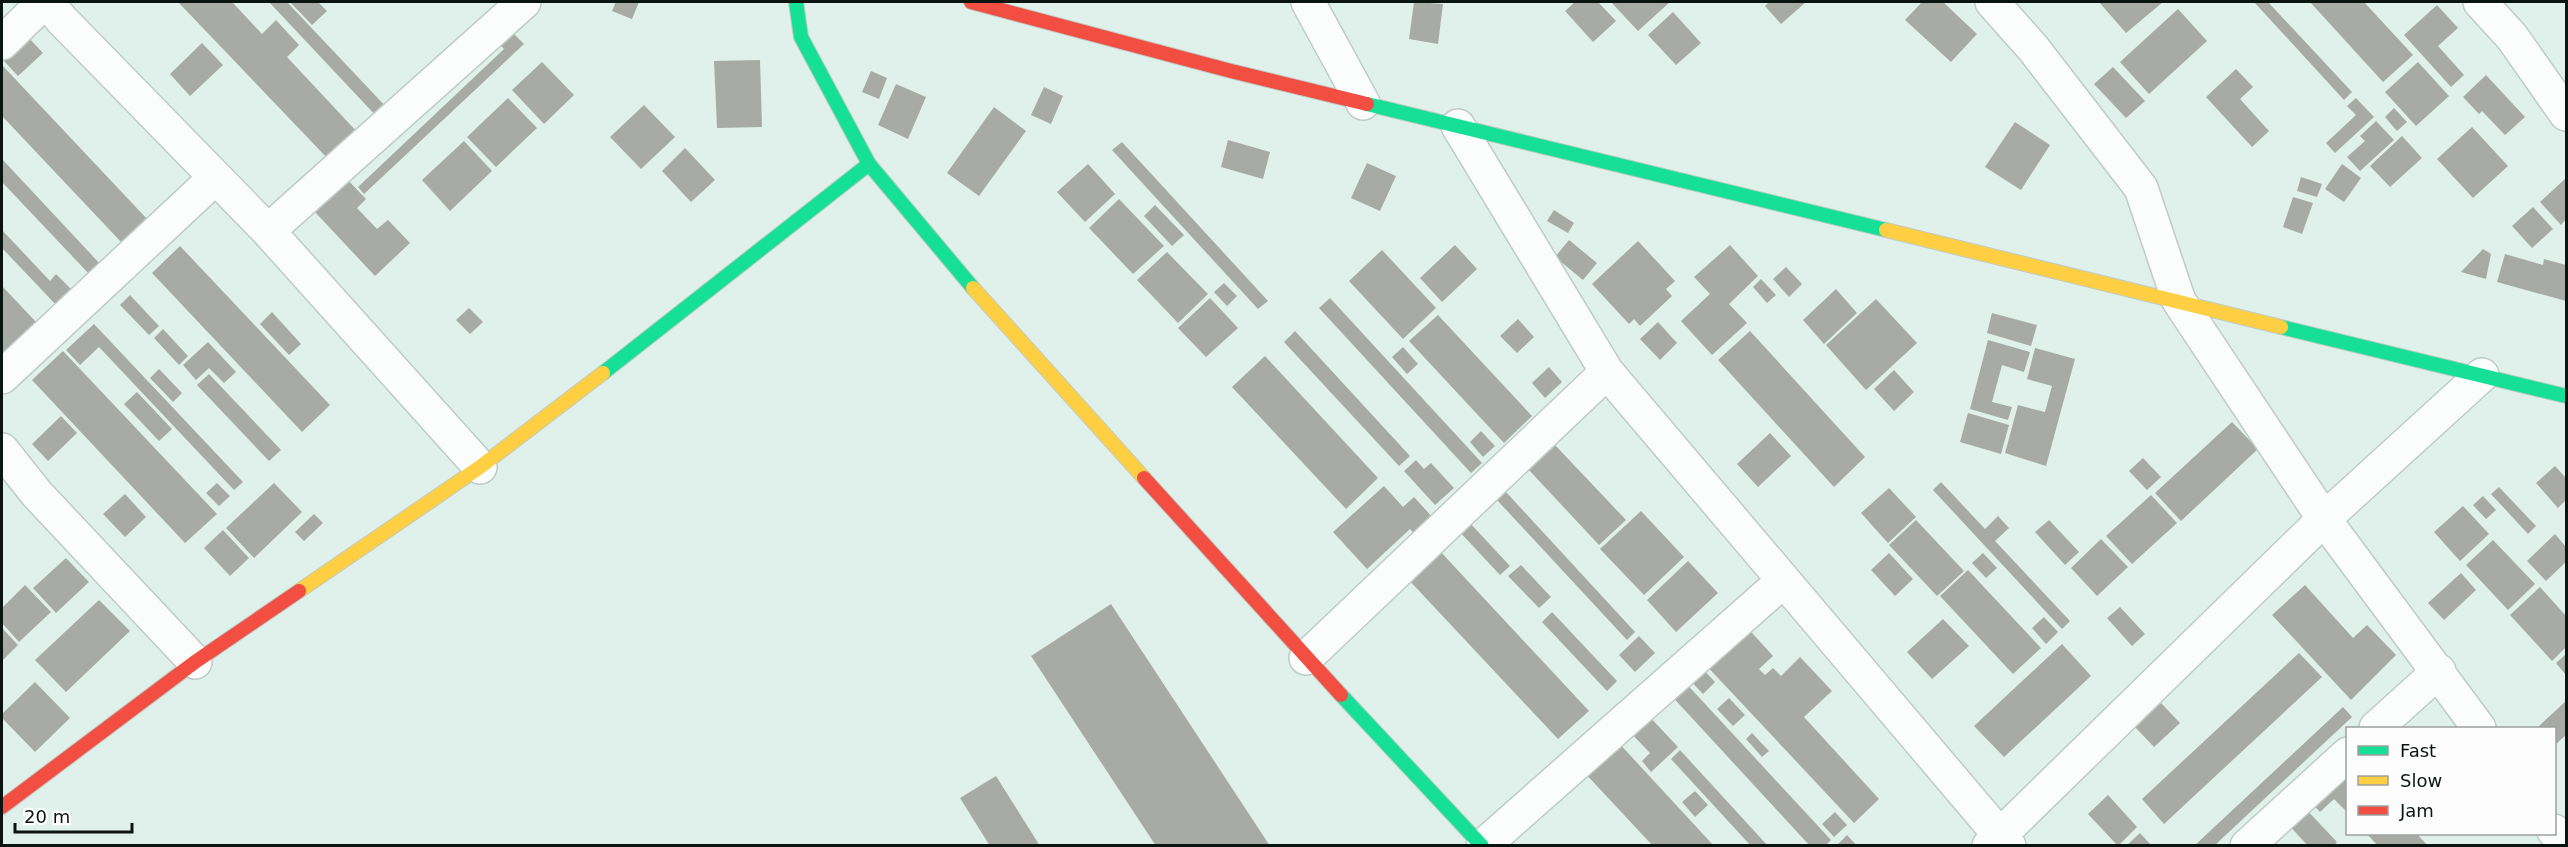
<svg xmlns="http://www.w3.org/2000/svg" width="2568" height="847" font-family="'DejaVu Sans',sans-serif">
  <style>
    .building { fill: #a7aaa5 }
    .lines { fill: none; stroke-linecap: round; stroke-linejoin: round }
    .street-casing { stroke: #becbc6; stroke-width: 36 }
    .fast-casing { stroke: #becbc6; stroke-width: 16 }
    .slow-casing { stroke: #becbc6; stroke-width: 16 }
    .jam-casing { stroke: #becbc6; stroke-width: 16 }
    .street { stroke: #fafdfc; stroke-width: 33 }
    .fast { stroke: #16e098; stroke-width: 14 }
    .slow { stroke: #ffcf43; stroke-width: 14 }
    .jam { stroke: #f24e42; stroke-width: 14 }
  </style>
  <rect width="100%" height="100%" fill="#e0f1eb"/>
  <path class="building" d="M178,2h54l30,32 14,-14 23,25 -12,12 72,77 -29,27z
    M269,2h18l102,108 -10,9z
    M290,2h28l9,9 -15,14z
    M616,2h23l-7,17 -20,-8z
    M1414,2l29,2 -5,40 -29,-5z
    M1575,2h23l18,19 -23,21 -28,-31z
    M1611,2h59l-32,29z
    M1769,2h37l-25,22 -16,-18z
    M1922,2h21l34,32 -26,28 -46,-42z
    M2099,2h64l-37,31z
    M2254,2h14l84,90 -8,8z
    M2310,2h54l49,53 -30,27z
    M2437,5l21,23 -20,18 26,29 -13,12 -47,-52z
    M2178,9l29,32 -58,53 -29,-32z
    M1673,12l28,31 -25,22 -28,-30z
    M509,29l15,15 -160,150 -6,-7 146,-138 -8,-8z
    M25,34l18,19 -25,23 -16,-17z
    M202,43l21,22 -33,31 -20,-22z
    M760,60l2,67 -45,1 -3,-67z
    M542,62l32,33 -30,29 -32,-34z
    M2418,62l31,34 -33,30 -31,-34z
    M2,65l146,155 -25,24 -121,-128z
    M2113,67l32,34 -19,17 -32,-34z
    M2236,69l17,18 -13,12 29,32 -17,16 -46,-50z
    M871,71l16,7 -8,21 -17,-7z
    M2486,75l39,42 -20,18 -23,-24 -3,3 -16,-17z
    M896,84l30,13 -18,42 -30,-14z
    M1044,87l19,9 -12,28 -20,-9z
    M508,98l29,30 -41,39 -29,-30z
    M2356,98l18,19 -39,36 -9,-10 30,-28 -9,-9z
    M644,105l31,32 -34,32 -31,-32z
    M994,107l32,24 -47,65 -32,-23z
    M2394,108l13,14 -10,9 -12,-14z
    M2376,121l18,19 -34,31 -13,-14 18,-16 -5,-5z
    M2015,122l35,23 -29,45 -36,-23z
    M2472,127l36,39 -35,32 -36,-39z
    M2402,136l20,22 -32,29 -20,-21z
    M1228,140l42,12 -7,27 -42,-12z
    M464,141l28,30 -42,40 -28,-31z
    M1122,142l146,159 -10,8 -146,-159z
    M685,148l30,32 -24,22 -29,-31z
    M2,159l100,107 -11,10 -89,-94z
    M1367,163l29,13 -16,35 -29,-13z
    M1088,164l27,30 -30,28 -28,-30z
    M2342,164l19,14 -17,24 -19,-13z
    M2301,177l21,7 -5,13 -20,-6z
    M2566,178v41l-5,6 -21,-23z
    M347,179l19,20 -9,9 20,21 11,-9 22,23 -35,33 -61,-65z
    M2293,197l20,6 -11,31 -19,-7z
    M1119,199l45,47 -31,28 -44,-46z
    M1155,205l29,30 -12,11 -28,-30z
    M2533,207l20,22 -21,19 -20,-22z
    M1554,210l20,13 -6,10 -21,-12z
    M2,230l48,51 6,-7 19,19 -16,15 -57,-60z
    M1569,240l28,23 -14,17 -28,-23z
    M1638,241l37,40 -9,8 6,7 -32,30 -6,-7 -5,5 -37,-40z
    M1455,245l22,24 -35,33 -22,-24z
    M1730,245l28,31 -29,28 18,19 -35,32 -31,-34 29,-27 -16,-17z
    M180,246l150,159 -28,27 -150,-159z
    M2483,249l8,5 -5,25 -25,-7z
    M1382,250l54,58 -33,31 -54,-58z
    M1167,252l41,42 -30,29 -41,-43z
    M2505,254l38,11 1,-6 22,6v36l-69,-19z
    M1786,267l16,17 -13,13 -16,-18z
    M1761,279l15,16 -9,8 -14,-16z
    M1224,283l13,13 -10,10 -13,-14z
    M2,286l35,37 -32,31 -3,-4z
    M1836,289l21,24 -33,31 -21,-24z
    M130,295l29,31 -10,9 -29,-30z
    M1210,298l28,30 -32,29 -28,-29z
    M1330,298l152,165 -11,10 -152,-165z
    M1876,299l41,44 -51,47 -40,-45z
    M469,308l14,14 -13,12 -14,-14z
    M272,312l29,32 -12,11 -29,-31z
    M1992,313l45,12 -6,21 -44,-13z
    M1438,315l94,101 -28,27 -95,-102z
    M1518,319l16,18 -17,16 -17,-17z
    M1658,322l19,21 -17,17 -20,-21z
    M94,324l149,158 -9,8 -135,-143 -19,18 -14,-15z
    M163,329l25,27 -9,9 -25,-27z
    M1295,331l115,125 -11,10 -115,-124z
    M1750,331l115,126 -31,30 -116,-127z
    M1988,340l42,12 -6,20 -22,-7 -10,37 20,5 -4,13 -38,-11z
    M208,342l28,30 -12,11 -15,-15 -13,12 -13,-15z
    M1403,347l15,17 -11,10 -15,-17z
    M2035,348l40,11 -29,107 -41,-13 13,-48 27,7 7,-26 -25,-7z
    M63,351l154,163 -32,29 -153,-163z
    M1265,356l113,122 -32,31 -114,-122z
    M1549,367l13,15 -17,16 -13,-15z
    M159,369l23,24 -9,9 -23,-24z
    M1894,370l20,22 -20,19 -20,-22z
    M209,374l72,76 -12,11 -72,-76z
    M137,392l35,37 -13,12 -35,-37z
    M1968,413l41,12 -8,29 -41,-12z
    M61,416l16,17 -29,28 -16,-17z
    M2232,422l26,27 -77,72 -26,-28z
    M1481,431l14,15 -12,11 -13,-15z
    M1770,433l21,23 -33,31 -21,-23z
    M1554,444l72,76 -27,25 -71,-76z
    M2143,458l18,19 -14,13 -18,-19z
    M1416,460l8,9 7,-6 23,25 -19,17 -31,-34z
    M2555,466l11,12v22l-8,8 -22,-25z
    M1941,482l44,47 13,-13 11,12 -14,13 75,80 -8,8 -129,-139z
    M217,483l13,13 -11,10 -13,-13z
    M274,483l28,29 -48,46 -28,-30z
    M1384,486l19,21 11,-10 20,22 -18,17 -6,-7 -43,40 -34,-37z
    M2499,487l37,39 -8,8 -37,-40z
    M1889,488l27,29 -28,26 -27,-30z
    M1506,492l129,140 -8,8 -130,-140z
    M125,494l21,23 -21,20 -22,-23z
    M2151,495l26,28 -45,41 -26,-28z
    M2483,496l13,14 -10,9 -13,-14z
    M2463,506l26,28 -29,27 -26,-29z
    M1641,511l43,46 -40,38 -44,-46z
    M314,514l9,9 -19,18 -9,-9z
    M1916,520l48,51 -27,25 -48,-51z
    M2049,520l30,32 -14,13 -30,-33z
    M1468,521l42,45 -10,9 -42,-45z
    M223,530l26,28 -19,18 -26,-28z
    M2555,534l11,13v15l-20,19 -19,-20z
    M2101,539l27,28 -31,29 -26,-28z
    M2493,540l42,44 -27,26 -42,-45z
    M1438,549l151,162 -31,28 -151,-161z
    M1889,553l24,26 -18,17 -24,-26z
    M1983,553l14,15 -11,10 -14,-15z
    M66,558l23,24 -33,31 -23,-25z
    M1688,561l30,32 -42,39 -29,-32z
    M1521,565l30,32 -12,11 -31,-32z
    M1968,570l73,78 -28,26 -73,-78z
    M2461,573l15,17 -32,30 -16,-17z
    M25,585l26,27 -32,30 -17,-19v-15z
    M2305,585l48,53 14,-13 29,30 -45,45 -79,-85z
    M2540,587l26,29v31l-14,14 -42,-46z
    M99,600l31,31 -64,61 -31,-32z
    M1111,604l159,242h-114l-125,-190z
    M2120,607l25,27 -13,12 -25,-28z
    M1552,612l65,69 -10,10 -65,-69z
    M2044,617l14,15 -12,12 -14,-16z
    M1943,619l26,27 -37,33 -25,-27z
    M1744,624l29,32 -14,13 6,6 8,-7 8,8 19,-19 32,34 -28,26 75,82 -25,24 -151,-161z
    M2,628l16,17 -16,16z
    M1639,636l16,17 -20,19 -16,-17z
    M2062,644l29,32 -87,81 -30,-31z
    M2299,653l23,24 -158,147 -22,-25z
    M2566,654v21l-10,-12z
    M1697,663l18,19 -12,12 -19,-20z
    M1682,679l149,161 -6,6h-15l-142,-154z
    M35,682l35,36 -35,34 -33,-34v-4z
    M1729,698l16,17 -12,11 -16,-17z
    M2566,701v34l-10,9 -2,-16h-13l-2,-2z
    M2161,703l19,20 -26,24 -19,-20z
    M2343,707l9,10 -138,129h-20z
    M1647,714l31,33 -27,25 -9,-11 8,-8 -21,-22z
    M1752,733l17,18 -7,6 -16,-18z
    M1616,740l98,106h-61l-70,-75z
    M1680,750l88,96h-17l-80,-87z
    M2348,759v54l-14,-14 -14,13 -11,-12z
    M996,776l44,70h-50l-30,-48z
    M1695,791l13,14 -13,12 -13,-15z
    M2108,795l29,32 -19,19 -30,-32z
    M2303,806l34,36 -3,4h-26l-22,-24z
    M1835,812l12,13 -13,12 -12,-13z
    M2140,833l12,13h-26z
    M2367,834h50l11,12h-50z
    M1847,835l10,11h-21z"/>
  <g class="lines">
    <defs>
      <path id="street" d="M47,2l15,18 206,211 212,236
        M1308,2l55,101
        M1992,2l41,46 108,140 38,113 145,218 155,209
        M2480,2l32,35 54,77
        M2,43l42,-41
        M1458,126l149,246 402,474
        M268,231l256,-229
        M2,377l213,-199
        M2,450l35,44 158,168
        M1306,658l301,-286
        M2376,728l63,-57
        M2554,831l12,13
        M1483,846l300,-265
        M1989,846l335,-327 158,-144
        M2247,846l101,-92"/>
      <path id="fast" d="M796,2l5,35 68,127 104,124
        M1367,104l519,126
        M2281,327l285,69
        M603,373l266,-209
        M1341,695l141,151"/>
      <path id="slow" d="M1886,230l395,97
        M973,288l171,190
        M299,591l181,-124 123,-94"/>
      <path id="jam" d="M971,2l260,69 136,33
        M1144,478l197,217
        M2,807l193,-145 104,-71"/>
    </defs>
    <use href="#street" class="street-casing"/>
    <use href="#fast" class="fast-casing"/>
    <use href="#slow" class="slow-casing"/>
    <use href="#jam" class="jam-casing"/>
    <use href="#street" class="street"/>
    <use href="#fast" class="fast"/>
    <use href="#slow" class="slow"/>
    <use href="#jam" class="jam"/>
  </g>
  <rect width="2568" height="847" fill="none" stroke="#0a1511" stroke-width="6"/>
  <rect x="2346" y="727" width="210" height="108" fill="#fdfdfd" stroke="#9ca09f" stroke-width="1.5"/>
  <rect x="2358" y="746" width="30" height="9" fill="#16e098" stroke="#9ca09f" stroke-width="1.5"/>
  <text x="2400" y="757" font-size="18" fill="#0a1511">Fast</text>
  <rect x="2358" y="776" width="30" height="9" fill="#ffcf43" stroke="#9ca09f" stroke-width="1.5"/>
  <text x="2400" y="787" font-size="18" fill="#0a1511">Slow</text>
  <rect x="2358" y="806" width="30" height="9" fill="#f24e42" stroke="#9ca09f" stroke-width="1.5"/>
  <text x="2400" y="817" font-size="18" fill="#0a1511">Jam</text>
  <path d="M15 823v9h117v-9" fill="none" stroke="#0a1511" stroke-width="3"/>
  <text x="24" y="823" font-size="18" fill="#0a1511" stroke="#fdfdfd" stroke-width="4.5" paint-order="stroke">20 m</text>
</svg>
